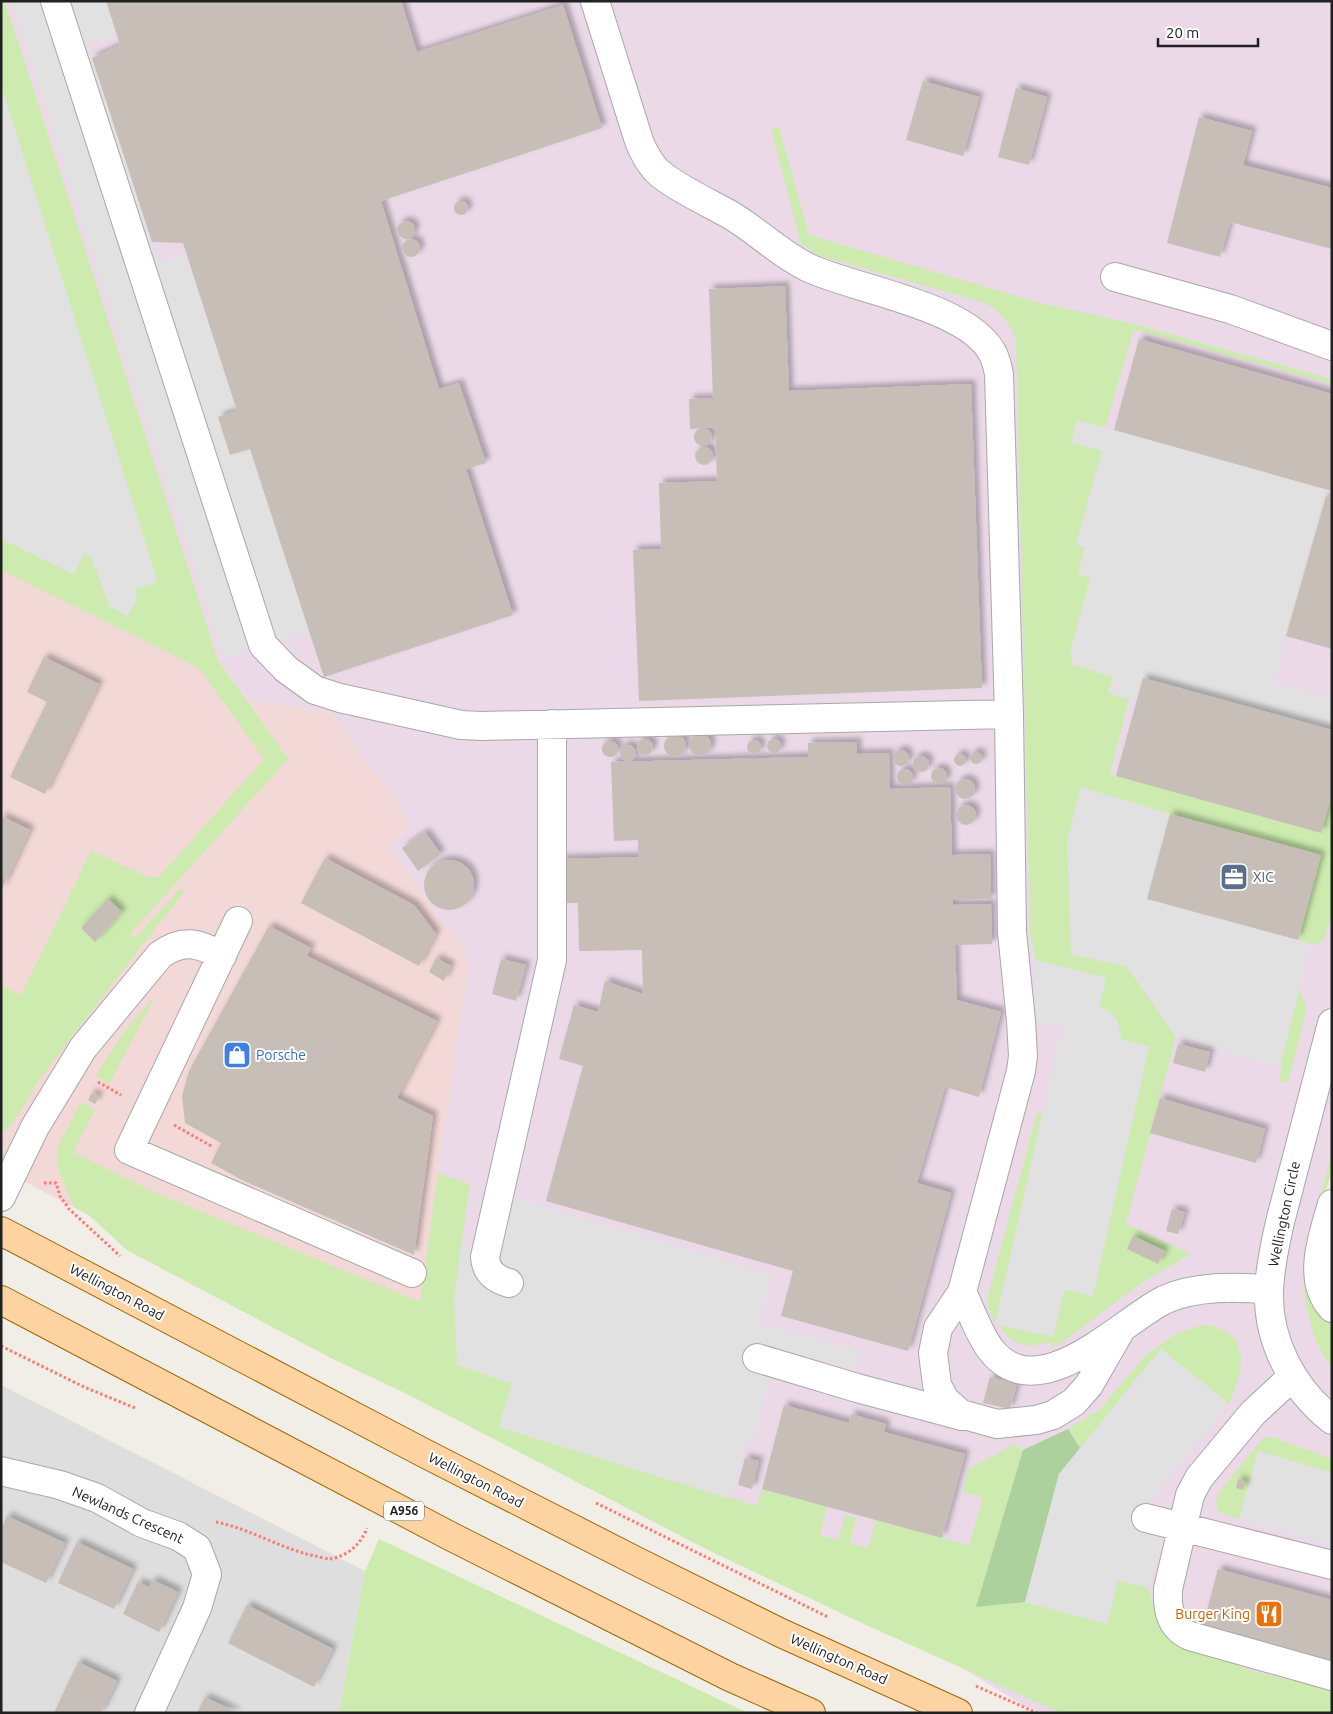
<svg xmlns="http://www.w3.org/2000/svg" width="1333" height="1714" font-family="Ubuntu,sans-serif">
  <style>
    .residential { fill: #dfdede }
    .commercial { fill: #f2d8d7 }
    .industrial { fill: #ebd9e8 }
    .grass { fill: #cdebae }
    .forest { fill: #acd19c }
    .parking { fill: #e1e1e1 }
    .building { fill: #c6beb7; filter: url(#shadow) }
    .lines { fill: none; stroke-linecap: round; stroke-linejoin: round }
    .minor-casing { stroke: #a8a8a8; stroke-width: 30 }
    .major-casing { stroke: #9e6700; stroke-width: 30 }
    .path { stroke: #fc7b6e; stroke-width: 3; stroke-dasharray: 2.5 2.5; stroke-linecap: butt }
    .minor { stroke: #fff; stroke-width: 28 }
    .major { stroke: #fdd4a1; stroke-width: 28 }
    .labels { text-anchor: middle; stroke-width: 4; stroke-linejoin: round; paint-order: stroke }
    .shield { fill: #fff; stroke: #646464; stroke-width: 1 }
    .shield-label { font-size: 12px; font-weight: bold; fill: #212121 }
    .service-label { font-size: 14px; fill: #4e5e75; stroke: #fff; text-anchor: start }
    .shop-label { font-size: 14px; fill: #366cbe; stroke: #fff; text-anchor: start }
    .street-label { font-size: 14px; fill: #212121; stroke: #fff }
    .food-label { font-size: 14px; fill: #c56008; stroke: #fff; text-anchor: end }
  </style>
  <defs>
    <filter id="shadow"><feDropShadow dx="4.5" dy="-4.5" stdDeviation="2.5" flood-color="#0004"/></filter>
  </defs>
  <rect width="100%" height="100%" fill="#f1eee8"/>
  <path class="residential" d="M1,1385l364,186 -26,142h-338z"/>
  <path class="commercial" d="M1,1h4l213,659 30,40 83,13 82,112 -25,21 81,113 -54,378 -80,23 -208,-110 -37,-34 -89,-47z"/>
  <path class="industrial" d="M5,1h1327v1151l-28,102 11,87 17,30v342h-288l-18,-6 -67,-41 -97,-43 -158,-75 -289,-211 54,-378 -81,-113 25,-21 -82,-112 -83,-13 -30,-40z"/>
  <path class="grass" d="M1,1h4l213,659 70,99 -158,175 5,4 46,-50 4,3c-48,60 -94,121 -141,182 -15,20 -24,46 -43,62v-150l20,10 70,-144 60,27 8,-1 105,-118 -65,-91 -198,-98v-31l73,35 10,-20 7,3 19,50 24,-17 -133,-505z
    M779,127l30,108 232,68 93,21 198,55v5l-198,-55 -29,99 -28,-7 -5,21 30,9 -26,94 9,2 6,30 -21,77 3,11 40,12 -5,16 21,6 -19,75 211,58 11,-39v120l-7,25 -10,7 -17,-5 23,-85 -151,-41 -89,-27 46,180 49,70 -50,187 65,30 -48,28 -82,61 -9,4 -1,-5c-25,6 -37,6 -52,-17l54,12 11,-48 28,7 57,-249 -27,-7c-2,-15 -9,-27 -23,-34l7,-28 -70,-18 -6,-26 -14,-593c-7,-19 -13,-28 -31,-38l-168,-48 -10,-8 -6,-3 -30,-115z
    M1299,991l7,14v7l-18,71 -9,-3 3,-12 -2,-1z
    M156,995l-47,89 -13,-8c16,-29 37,-56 60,-81z
    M81,1102l14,8 -22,42 81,40 266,110 18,-129 32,11 -16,113 58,87 -13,43 258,79 5,-17 65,18 -7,28 18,5 7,-25 11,3 -6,25 18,5 8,-28 93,25 14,-47 -20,-6 5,-23 47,-25 8,6 -47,157 49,-5 82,22 11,-44 31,8 4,17 7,18 85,46 87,22v22h-271l-199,-90 -158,-75 -297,-154 -72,-34 -208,-110 -37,-34 -16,-9 -16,-38 -1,-21z
    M1037,1113l6,1 -48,210 -7,-16v-13z
    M1332,1152v17l-23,87 16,58 7,9v48l-17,-30 -11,-47 -1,-18 1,-22z
    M1209,1325c5,2 10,3 15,6 29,14 14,51 5,73l-68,-55 -81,99 -12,-19 32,-20 46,-54 31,-22 22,-7z
    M1272,1437l60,22v14l-74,-22 -19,68 -21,-7 -2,-10 2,-9 45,-55z
    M379,1539l369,174h-409l26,-142z"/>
  <path class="forest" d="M1068,1429l12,19 -21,26 -34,128 -49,5 47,-157z"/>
  <path class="parking" d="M11,1h95l11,34 -29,8 4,15 66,204 28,-8 51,157 -19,6 12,38 20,-6 59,181 -86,28z
    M1,85l157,497 -24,8 3,9 -9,17 -18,-9 -19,-50 -7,-3 -10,20 -73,-35z
    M1077,420l250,70 -54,192 59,16v32l-189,-52 -7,23 -28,-8 5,-16 -40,-12 -3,-11 20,-77 -12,-3 7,-27 -9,-2 26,-94 -31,-9z
    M1081,787l89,27 -22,85 162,45 -30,123 -104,-30 -49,-70 -56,-13 -4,-113z
    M1036,960l70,18 -7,28 10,5 8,8 5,21 27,7 -56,249 -29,-6 -11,47 -58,-13 67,-297 -28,-8z
    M514,1198l258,77 -13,49 101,27 -6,17 -75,-19 -26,93 -6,-1 -17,58 -231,-72 13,-43 -55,-19 -3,-68 7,-49 39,9z
    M1161,1349l68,55 -79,97 -7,26 21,6 -15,55 -31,-8 -11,44 -82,-22 34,-128z
    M1258,1451l74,22v72l-93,-26z"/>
  <path class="building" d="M106,1h295l16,51 146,-47 39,123 -221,73 58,188 20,-6 27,80 -20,6 47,146 -189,62 -74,-228 -20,6 -12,-38 19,-6 -54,-168 -31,-1 -60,-184 28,-13z
    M923,81l56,16 -16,59 -57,-16z
    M1016,88l31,9 -18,68 -31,-8z
    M1199,117l53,14 -9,34 89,23v61l-102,-27 -10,35 -53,-14z
    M454 208a7 7 0 1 1 14 0a7 7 0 1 1-14 0Z
    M397 230a9 9 0 1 1 18 0a9 9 0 1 1-18 0Z
    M402 248a9 9 0 1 1 18 0a9 9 0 1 1-18 0Z
    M785,286l4,105 182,-7 11,304 -343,13 -6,-151 28,-1 -2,-66 58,-2 -2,-54 -25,2 -1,-30 24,-1 -4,-109z
    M1139,339l193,55v97l-218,-61z
    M694 437a9 9 0 1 1 18 0a9 9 0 1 1-18 0Z
    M695 456a9 9 0 1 1 18 0a9 9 0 1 1-18 0Z
    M1326,496l6,2v151l-46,-13z
    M44,657l55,27 -54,110 -35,-17 37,-75 -20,-10z
    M1143,678l189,52v63l-11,40 -205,-57z
    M689 745a11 11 0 1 1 22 0a11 11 0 1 1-22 0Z
    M664 746a11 11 0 1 1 22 0a11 11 0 1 1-22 0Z
    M767 746a7 7 0 1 1 14 0a7 7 0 1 1-14 0Z
    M637 747a8 8 0 1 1 16 0a8 8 0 1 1-16 0Z
    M747 747a7 7 0 1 1 14 0a7 7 0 1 1-14 0Z
    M602 749a8 8 0 1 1 16 0a8 8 0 1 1-16 0Z
    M857,742v12l32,-1 1,36 60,-2 2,68 38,-1 1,45 -38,1v5l38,-1 1,40 -37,1 2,55 44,12 -22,85 -34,-10 -28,96 34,10 -43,158 -127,-35 12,-45 -247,-70 37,-135 -24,-7 15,-54 24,7 7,-31 38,13 -1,-44 -63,1 -1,-48h-17l-1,-44 78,-2v-17l-24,1 -3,-79 197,-5v-14z
    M620 753a8 8 0 1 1 16 0a8 8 0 1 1-16 0Z
    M893 758a8 8 0 1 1 16 0a8 8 0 1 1-16 0Z
    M970 758a6 6 0 1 1 12 0a6 6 0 1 1-12 0Z
    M954 760a6 6 0 1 1 12 0a6 6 0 1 1-12 0Z
    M913 764a8 8 0 1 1 16 0a8 8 0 1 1-16 0Z
    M931 776a8 8 0 1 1 16 0a8 8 0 1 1-16 0Z
    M897 777a8 8 0 1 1 16 0a8 8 0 1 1-16 0Z
    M955 789a10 10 0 1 1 20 0a10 10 0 1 1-20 0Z
    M956 815a10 10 0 1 1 20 0a10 10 0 1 1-20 0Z
    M1170,814l151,41 -23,85 -151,-41z
    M1,816l29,14 -29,61z
    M425,832l16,22 -23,17 -16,-23z
    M325,858l89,47 22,29 -17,32 -118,-63z
    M424 885a25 25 0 1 1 50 0a25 25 0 1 1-50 0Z
    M108,899l14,13 -27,30 -14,-14z
    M269,926l42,22 -4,8 130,65 -40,77 36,18 -19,139 -170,-74 -33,-18 10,-20 -36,-20 -3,-27 7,-25z
    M436,958l15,8 -7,15 -15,-9z
    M501,959l25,6 -10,36 -24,-7z
    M1178,1044l32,8 -5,20 -32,-9z
    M92,1093l7,3 -4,8 -7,-4z
    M1160,1098l105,31 -9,34 -106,-30z
    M1172,1209l13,3 -7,22 -12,-3z
    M1133,1236l32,15 -7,13 -31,-15z
    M990,1377l27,6 -7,26 -27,-6z
    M784,1405l65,18 2,-9 35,10 -2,8 81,22 -23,84 -180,-49z
    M745,1458l14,3 -7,28 -14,-4z
    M1238,1479l8,3 -3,8 -7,-2z
    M7,1516l58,27 -19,40 -45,-21v-33z
    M77,1542l56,27 -19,40 -56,-26z
    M1218,1569l114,31v64l-130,-35z
    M153,1580l25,12 -19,40 -36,-18 15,-32 11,5z
    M247,1605l86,44 -19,38 -86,-44z
    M78,1662l39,19 -16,32h-47z
    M205,1697l33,16h-41z"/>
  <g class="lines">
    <defs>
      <path id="minor" d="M55,1l208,644 23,24 29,21 25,8 121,27 21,1 527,-12
        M595,1l44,140c4,10 9,20 17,29 15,15 51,32 71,43 29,16 52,41 82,55 47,22 163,38 185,88 2,5 4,12 5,18l10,340 3,218 9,89 2,35 -2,15 -59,221 -24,36 -5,25 4,32 8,15 16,14 36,10 39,-4 17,-5 21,-13 15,-17 31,-54
        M1115,277l115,32 102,37
        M238,921l-109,229 283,123
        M1332,1023l-52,199c-5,22 -10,45 -11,68 -2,51 24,99 63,130
        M1,1197l34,-70 48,-79 77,-93c23,-17 39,-12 62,1
        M1332,1204c-9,32 -26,75 0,104
        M509,1283c-14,-4 -23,-11 -24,-26l67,-297v-236
        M962,1292c9,18 17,43 29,58 48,60 129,-28 173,-50 30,-14 73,-14 105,-10
        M757,1358l100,30 105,28
        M1292,1377l-39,36 -54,65 -9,17 -22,94c-1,20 2,38 22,47l142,40
        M1,1471l59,14 37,13 45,25 36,13 19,12 10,26 -10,34 -48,105
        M1146,1518l186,47"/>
      <path id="major" d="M1,1231l423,222 214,109 143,71 177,80
        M1,1300l451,237 278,140 81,36"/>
    </defs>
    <use href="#minor" class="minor-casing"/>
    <use href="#major" class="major-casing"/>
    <path class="path" d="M98,1082l23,13
      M174,1125l39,22
      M44,1183h12l4,13 9,13 51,47
      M1,1346l83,41 51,21
      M596,1503l232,114
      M216,1522c35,7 65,27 99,34 5,1 11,3 15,3 18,-3 31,-15 37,-31
      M976,1686l61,27"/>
    <use href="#minor" class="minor"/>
    <use href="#major" class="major"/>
  </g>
  <defs>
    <symbol id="office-square" viewBox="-11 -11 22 22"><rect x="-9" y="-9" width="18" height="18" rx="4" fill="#5c6f8a" stroke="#fff"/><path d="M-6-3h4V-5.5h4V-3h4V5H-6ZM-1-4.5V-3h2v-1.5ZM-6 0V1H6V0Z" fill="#fff"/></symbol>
    <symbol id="shop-square" viewBox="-11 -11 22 22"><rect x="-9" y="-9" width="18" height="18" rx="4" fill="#3f7fe0" stroke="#fff"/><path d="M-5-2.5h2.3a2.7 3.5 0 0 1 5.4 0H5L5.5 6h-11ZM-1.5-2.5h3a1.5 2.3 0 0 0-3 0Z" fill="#fff"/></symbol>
    <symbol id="restaurant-square" viewBox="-11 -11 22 22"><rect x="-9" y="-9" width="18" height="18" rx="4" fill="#e8710a" stroke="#fff"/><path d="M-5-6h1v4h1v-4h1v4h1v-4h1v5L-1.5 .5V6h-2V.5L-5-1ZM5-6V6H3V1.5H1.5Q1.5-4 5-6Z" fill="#fff"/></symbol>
  </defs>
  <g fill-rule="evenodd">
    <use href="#office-square" x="1218" y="861" width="32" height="32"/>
    <use href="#shop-square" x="221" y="1039" width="32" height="32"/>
    <use href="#restaurant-square" x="1253" y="1598" width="32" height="32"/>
  </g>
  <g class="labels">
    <rect class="shield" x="384" y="1501.5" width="40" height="19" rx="4"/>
    <g class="shield-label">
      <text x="404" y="1515">A956</text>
    </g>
    <g class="service-label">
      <text x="1253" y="882">XIC</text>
    </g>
    <g class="shop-label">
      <text x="256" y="1060">Porsche</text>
    </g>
    <g class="street-label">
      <text transform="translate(1284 1214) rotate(-78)" y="5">Wellington Circle</text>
      <text transform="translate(117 1292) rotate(28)" y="5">Wellington Road</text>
      <text transform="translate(476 1480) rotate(27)" y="5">Wellington Road</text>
      <text transform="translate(128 1515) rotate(24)" y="5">Newlands Crescent</text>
      <text transform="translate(839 1659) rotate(24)" y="5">Wellington Road</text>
    </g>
    <g class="food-label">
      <text x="1250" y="1619">Burger King</text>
    </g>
  </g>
  <rect width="1333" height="1714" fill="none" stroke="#212121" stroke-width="5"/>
  <path d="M1158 38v8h100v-8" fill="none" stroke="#212121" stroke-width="2.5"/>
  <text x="1166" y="38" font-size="15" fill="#212121" stroke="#ffffff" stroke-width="4" paint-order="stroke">20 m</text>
</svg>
